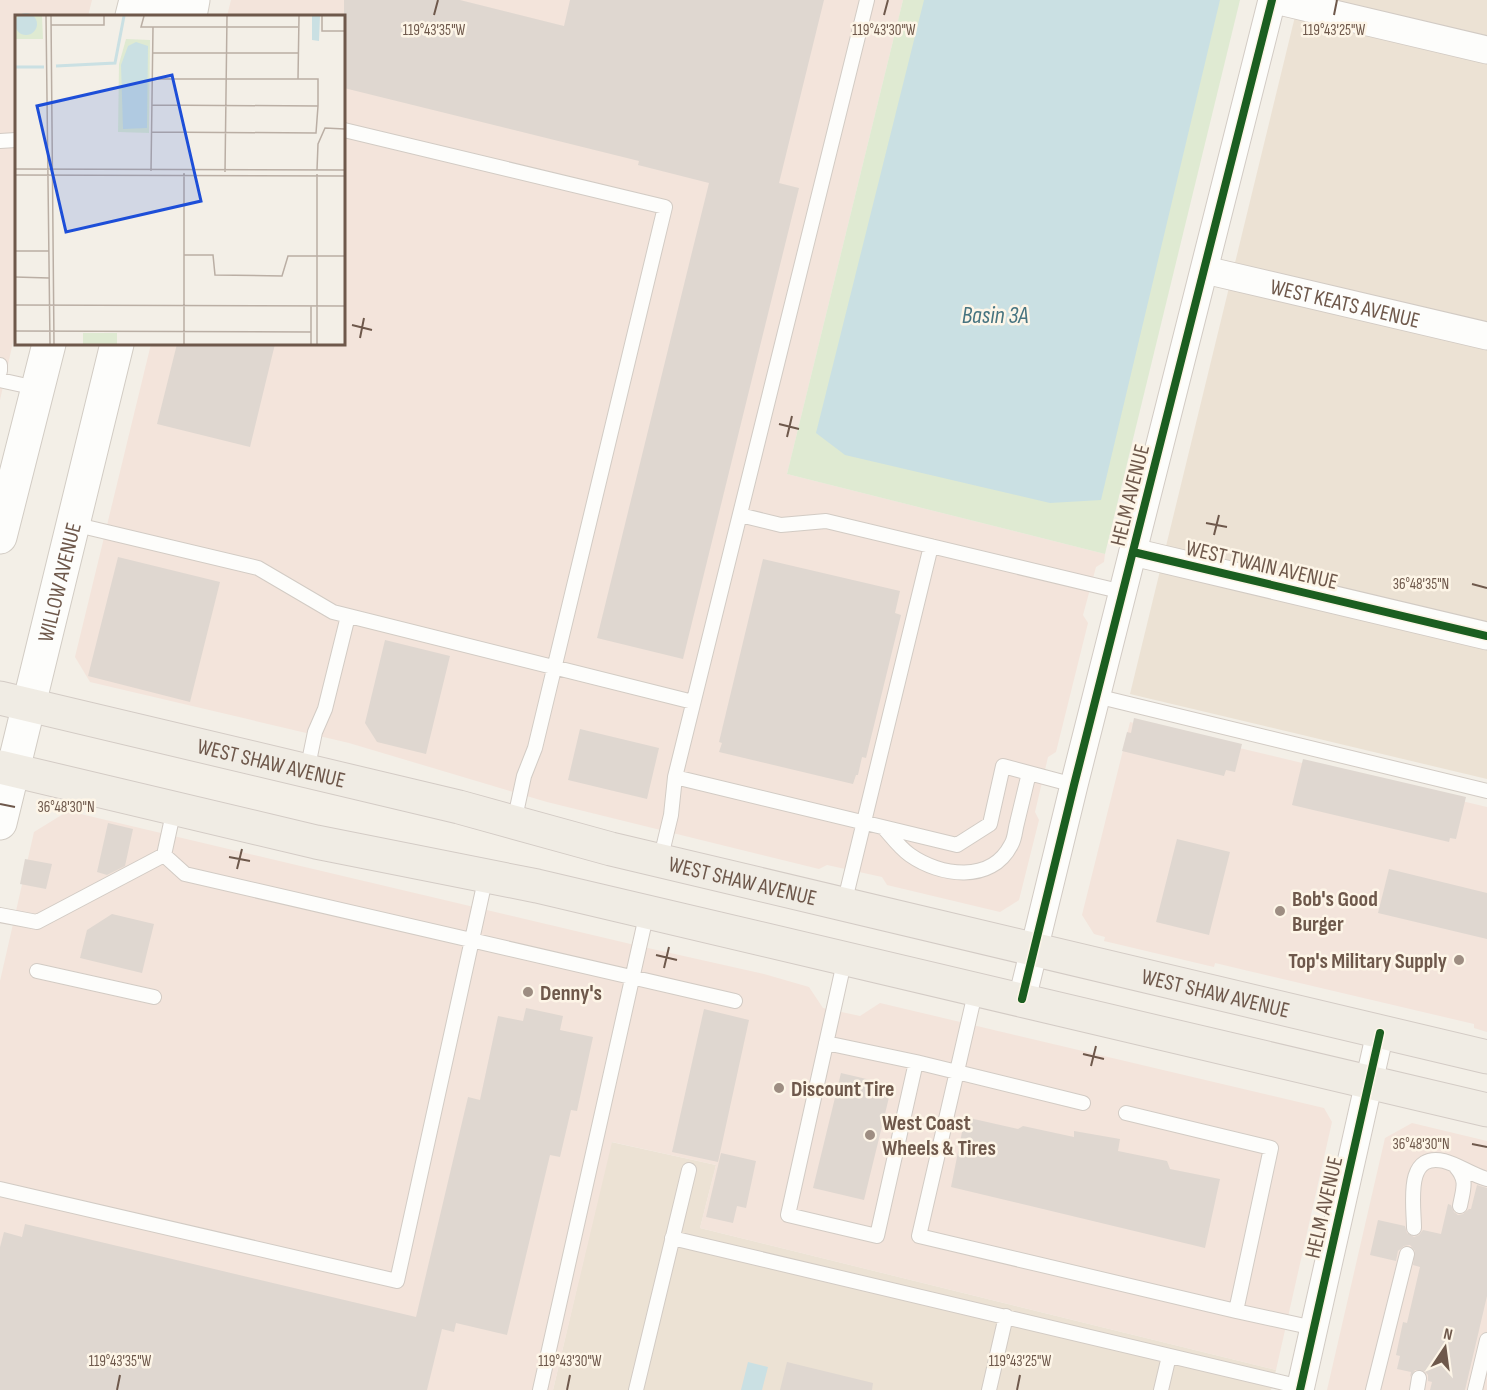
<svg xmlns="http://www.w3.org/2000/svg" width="1487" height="1390" font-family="'Sofia Sans Condensed',sans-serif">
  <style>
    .residential { fill: #ece2d4 }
    .commercial { fill: #f3e4db }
    .green { fill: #dfead2 }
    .water { fill: #cae0e3 }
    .building { fill: #dfd7d0 }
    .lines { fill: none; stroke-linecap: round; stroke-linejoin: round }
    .lane-casing { stroke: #d2cbc4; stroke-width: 16 }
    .street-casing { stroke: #d2cbc4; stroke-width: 29 }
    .secondary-casing { stroke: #d2ccc4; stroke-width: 35 }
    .primary-casing { stroke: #d3cbc5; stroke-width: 35 }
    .lane { stroke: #fdfdfb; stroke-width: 14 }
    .street { stroke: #fdfdfb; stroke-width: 27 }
    .secondary { stroke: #fdfdfb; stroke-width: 33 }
    .primary { stroke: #f0ece4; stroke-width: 33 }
    .cycleway-casing { stroke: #fdf5e7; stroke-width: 11 }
    .cycleway { stroke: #1b5e20; stroke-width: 8 }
    .ticks { fill: none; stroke: #6e584b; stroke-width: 2 }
    .poi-dot { fill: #9d8d82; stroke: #fdf5e7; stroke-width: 2 }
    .labels { text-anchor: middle; stroke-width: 5; stroke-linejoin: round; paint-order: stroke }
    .street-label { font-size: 22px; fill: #6e584b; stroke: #fdf5e7 }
    .poi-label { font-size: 22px; font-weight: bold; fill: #6e584b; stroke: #fdf5e7; text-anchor: start }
    .water-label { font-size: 24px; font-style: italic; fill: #477480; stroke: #fdf5e7 }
    .inset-river { fill: none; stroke: #cae0e3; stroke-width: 3 }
    .inset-road { fill: none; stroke: #baaea4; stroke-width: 1.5 }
    .view { fill: #1d4ed8; fill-opacity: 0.15; stroke: #1d4ed8; stroke-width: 3 }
    .inset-edge { fill: none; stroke: #6e584b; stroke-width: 3 }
    .ticks-label { font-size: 15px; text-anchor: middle; fill: #6e584b; stroke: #fdf5e7; stroke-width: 5; stroke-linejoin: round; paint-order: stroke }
  </style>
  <rect width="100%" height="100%" fill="#f3efe7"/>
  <path class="residential" d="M1299,0h188v779l-357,-85z
    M611,1142l105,23 -16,63 576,142 -5,20h-718z"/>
  <path class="commercial" d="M0,0h92l-4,16h-72v313l-16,71z
    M231,0h672l-116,474 318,80 -1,8 -8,5 -13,48 5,8 -32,129 -8,5 -13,55 4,8 -20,80 -19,12 -113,-27 -5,-8 -55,-12 -8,4 -272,-67 -198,-59 -259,-61 -15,-25 76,-313h193v-328h-117z
    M1130,722l357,85v225l-13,-4v-4l-259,-61 -1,4 -110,-26 1,-4 -11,-3 -12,-19z
    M68,811l571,135 125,28 45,13 14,21 37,8 20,-13 444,105 8,14 -56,248 -576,-142 16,-63 -104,-23 -59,248h-553v-409l34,-149z
    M1412,1123l75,18v249h-160l58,-252z"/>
  <path class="green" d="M903,0h337l-135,554 -318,-80z"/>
  <path class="water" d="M924,0h296l-119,500 -51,3 -205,-48 -29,-22z
    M748,1362l20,5 -6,23h-21z"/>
  <path class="building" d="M344,0h116l104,26 6,-26h254l-45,183 20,5 -116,471 -86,-21 112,-455 -71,-18 1,-4 -295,-73z
    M177,344h98l-25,103 -93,-23z
    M118,557l102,25 -30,120 -102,-26z
    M763,559l137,32 -5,22 6,2 -35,143 -4,-1 -4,18h-2l-3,9 -134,-32 3,-9 -3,-1z
    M385,640l65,16 -24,98 -49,-12 -12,-19z
    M1134,718l108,26 -7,28 -9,-2 -2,6 -102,-25 5,-19 4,1z
    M580,729l79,19 -12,51 -79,-19z
    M1303,759l163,38 -10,42 -6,-1 -1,4 -157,-37z
    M108,823l25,6 -8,37 -18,9 -10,-3z
    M1177,839l53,13 -21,83 -53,-13z
    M25,859l27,5 -6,25 -26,-5z
    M1389,869l98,24v46l-109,-26z
    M112,914l42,10 -12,49 -62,-15 7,-28z
    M526,1008l37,8 -3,14 33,7 -16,74 -6,-1 -11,47 -10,-2 -43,180 -51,-12 -2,9 -12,-3 -15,61h-427v-143l4,-15 18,5 3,-13 391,93 52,-220 12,3 18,-84 25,5z
    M704,1009l45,11 -31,142 -46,-10z
    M841,1073l51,12 -28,115 -51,-12z
    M965,1117l53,12 5,-3 51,11v-6l46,8 -2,12 49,10 3,8 50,10 -15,69 -254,-61z
    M721,1153l35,8 -10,47 -9,-2 -4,17 -27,-6z
    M1477,1185l10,3v108l-22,94h-35l2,-8 -4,-1v-6l-4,-4 -9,-1 -5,7 1,-5 -14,-3 3,-13 -4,-1 7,-33 4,1 13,-56 -7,-2 2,-14 -5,-6 -6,1 -6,5 -2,10 -26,-6 8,-35 27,6 2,7 7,4 5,-2 4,-5 18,4 7,-30 3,1 3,7 4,3 5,-1 6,-5h2z
    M787,1362l86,21 -1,7h-92z"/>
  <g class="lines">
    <defs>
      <path id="lane" d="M344,130l321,77 -130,541 -11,28 -10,46
        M0,141l16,-1
        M0,365v6
        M0,380l36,8
        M740,515l41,10 45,-4 297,71
        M73,524l185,44 75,44 360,90
        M1096,696l391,95
        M307,771l8,-39 10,-23 23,-93
        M675,777l282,68 33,-21 13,-58 71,19
        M174,809l-10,46 21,19 550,127
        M884,828c8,9 16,20 26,27 30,21 81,29 101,-10 4,-6 4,-15 6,-22 4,-17 8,-33 12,-50
        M660,861l11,-46 4,-38 192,-777
        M844,904l87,-358
        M0,915l37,7 127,-67
        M37,971l117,26
        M976,989l-57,247 317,75 35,-163 -145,-35
        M826,1043l90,19 -39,174 -89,-21 57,-257
        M916,1062l167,41
        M1456,1167c12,14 7,22 4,39
        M0,1189l397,92 89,-405
        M1414,1228c0,-23 -10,-76 30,-67 15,4 28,14 43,18
        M672,1238l629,149
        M1236,1311l78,17
        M540,1390l107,-478
        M636,1390l53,-220
        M989,1390l17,-74
        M1161,1390l8,-34
        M1373,1390l34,-136
        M1417,1390l2,-12
        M1475,1390l12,-50"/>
      <g id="street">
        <path d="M1275,0l212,50"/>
        <path id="s1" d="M1205,270l282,66"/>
        <path d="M1133,552l354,84"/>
        <path d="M1022,999l52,-214 198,-785"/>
        <path d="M1300,1390l80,-357"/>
      </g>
      <g id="secondary">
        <path d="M132,16l4,-16"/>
        <path d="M160,16l3,-16"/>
        <path d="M190,16l3,-16"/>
        <path d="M0,537l49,-193"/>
        <path id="s2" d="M0,823l117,-479"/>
      </g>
      <g id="primary">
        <path id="s3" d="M0,698l459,109 152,42 876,208"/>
        <path d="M0,767l316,75 221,44 950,224"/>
      </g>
    </defs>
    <use href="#lane" class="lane-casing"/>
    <use href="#street" class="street-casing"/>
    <use href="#secondary" class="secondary-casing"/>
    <use href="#primary" class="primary-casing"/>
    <use href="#lane" class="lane"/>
    <use href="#street" class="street"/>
    <use href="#secondary" class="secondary"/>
    <use href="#primary" class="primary"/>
    <defs>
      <path id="cycleway" d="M1133,552l354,84
        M1022,999l52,-214 198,-785
        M1300,1390l80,-357"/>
    </defs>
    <use href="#cycleway" class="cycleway-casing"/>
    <use href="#cycleway" class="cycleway"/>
  </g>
  <path class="ticks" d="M434,15l4,-15M884,15l4,-15M1334,15l3,-15M352,325l20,5M360,338l4,-20M779,424l20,5M787,437l5,-21M1206,523l21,4M1214,535l5,-20M1472,584l15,4M0,804l15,3M229,857l21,4M237,869l5,-20M656,955l21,5M664,968l5,-21M1083,1054l21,5M1091,1066l5,-20M1472,1144l15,3M117,1390l3,-15M567,1390l3,-15M1017,1390l3,-15"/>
  <g class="poi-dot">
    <circle cx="1280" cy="911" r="6"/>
    <circle cx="1459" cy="960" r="6"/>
    <circle cx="528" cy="992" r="6"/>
    <circle cx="779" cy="1088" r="6"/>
    <circle cx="870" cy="1135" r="6"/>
  </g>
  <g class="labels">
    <g class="street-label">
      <text dy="8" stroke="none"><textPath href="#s1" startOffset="144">WEST KEATS AVENUE</textPath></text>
      <text transform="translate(1129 495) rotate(-76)" y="8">HELM AVENUE</text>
      <text transform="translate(1262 564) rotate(13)" y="8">WEST TWAIN AVENUE</text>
      <text dy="8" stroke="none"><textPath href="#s2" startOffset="248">WILLOW AVENUE</textPath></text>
      <text dy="8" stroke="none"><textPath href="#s3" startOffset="279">WEST SHAW AVENUE</textPath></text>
      <text dy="8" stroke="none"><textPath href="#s3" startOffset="765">WEST SHAW AVENUE</textPath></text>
      <text dy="8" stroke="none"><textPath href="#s3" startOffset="1251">WEST SHAW AVENUE</textPath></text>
      <text transform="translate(1323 1207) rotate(-77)" y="8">HELM AVENUE</text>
    </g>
    <g class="poi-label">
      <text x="1292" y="906">Bob's Good<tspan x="1292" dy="25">Burger</tspan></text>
      <text x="1447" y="968" text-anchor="end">Top's Military Supply</text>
      <text x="540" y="1000">Denny's</text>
      <text x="791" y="1096">Discount Tire</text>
      <text x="882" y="1130">West Coast<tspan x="882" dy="25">Wheels &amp; Tires</tspan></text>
    </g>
    <g class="water-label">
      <text x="995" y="323">Basin 3A</text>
    </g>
  </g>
  <g transform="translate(15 15)">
    <rect width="330" height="330" fill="#f3efe7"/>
    <path d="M0,1h27l1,23h-28zM111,24l24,1 -1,93 -31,-1 1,-68zM68,318h34v11h-34z" fill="#dfead2"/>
    <path d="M0 9a11 11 0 1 1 22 0a11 11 0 1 1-22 0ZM297,1h8l-1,25 -7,-1zM121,27l12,4 -1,82 -24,1 -2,-64 7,-19z" fill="#cae0e3"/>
    <path class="inset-river" d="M41,51l59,-3 9,-47M0,52h29"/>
    <path class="inset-road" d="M31,1l4,328M36,1l3,328M129,1l-3,11h157M307,1v15h23M36,10h53v-9M138,38h145M283,64l1,-63M137,90l166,1M136,117l165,1 2,-27v-27h-166M0,154l330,1M302,155l1,-26 7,-16 20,1M136,156l2,-144M210,157l2,-156M169,158v171M302,159v170M0,160l330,1M0,236h34M169,240h29l2,20 67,1 6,-20h57M0,262l34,1M0,290l330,1M0,316l296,1M296,329v-38"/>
    <path class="view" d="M157,60l29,126 -135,31 -29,-126z"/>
    <rect width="330" height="330" class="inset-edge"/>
  </g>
  <g class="ticks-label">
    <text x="434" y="35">119°43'35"W</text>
    <text x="1334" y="35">119°43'25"W</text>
    <text x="884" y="35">119°43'30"W</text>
    <text x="1421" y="589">36°48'35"N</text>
    <text x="66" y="812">36°48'30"N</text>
    <text x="1421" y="1149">36°48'30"N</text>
    <text x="120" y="1366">119°43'35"W</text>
    <text x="570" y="1366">119°43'30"W</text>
    <text x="1020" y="1366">119°43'25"W</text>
  </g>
  <g transform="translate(1445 1348) rotate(13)" stroke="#fdf5e7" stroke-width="4.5" paint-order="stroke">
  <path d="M0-4.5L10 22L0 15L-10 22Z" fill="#6e584b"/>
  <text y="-9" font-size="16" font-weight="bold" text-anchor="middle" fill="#6e584b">N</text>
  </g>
</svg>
